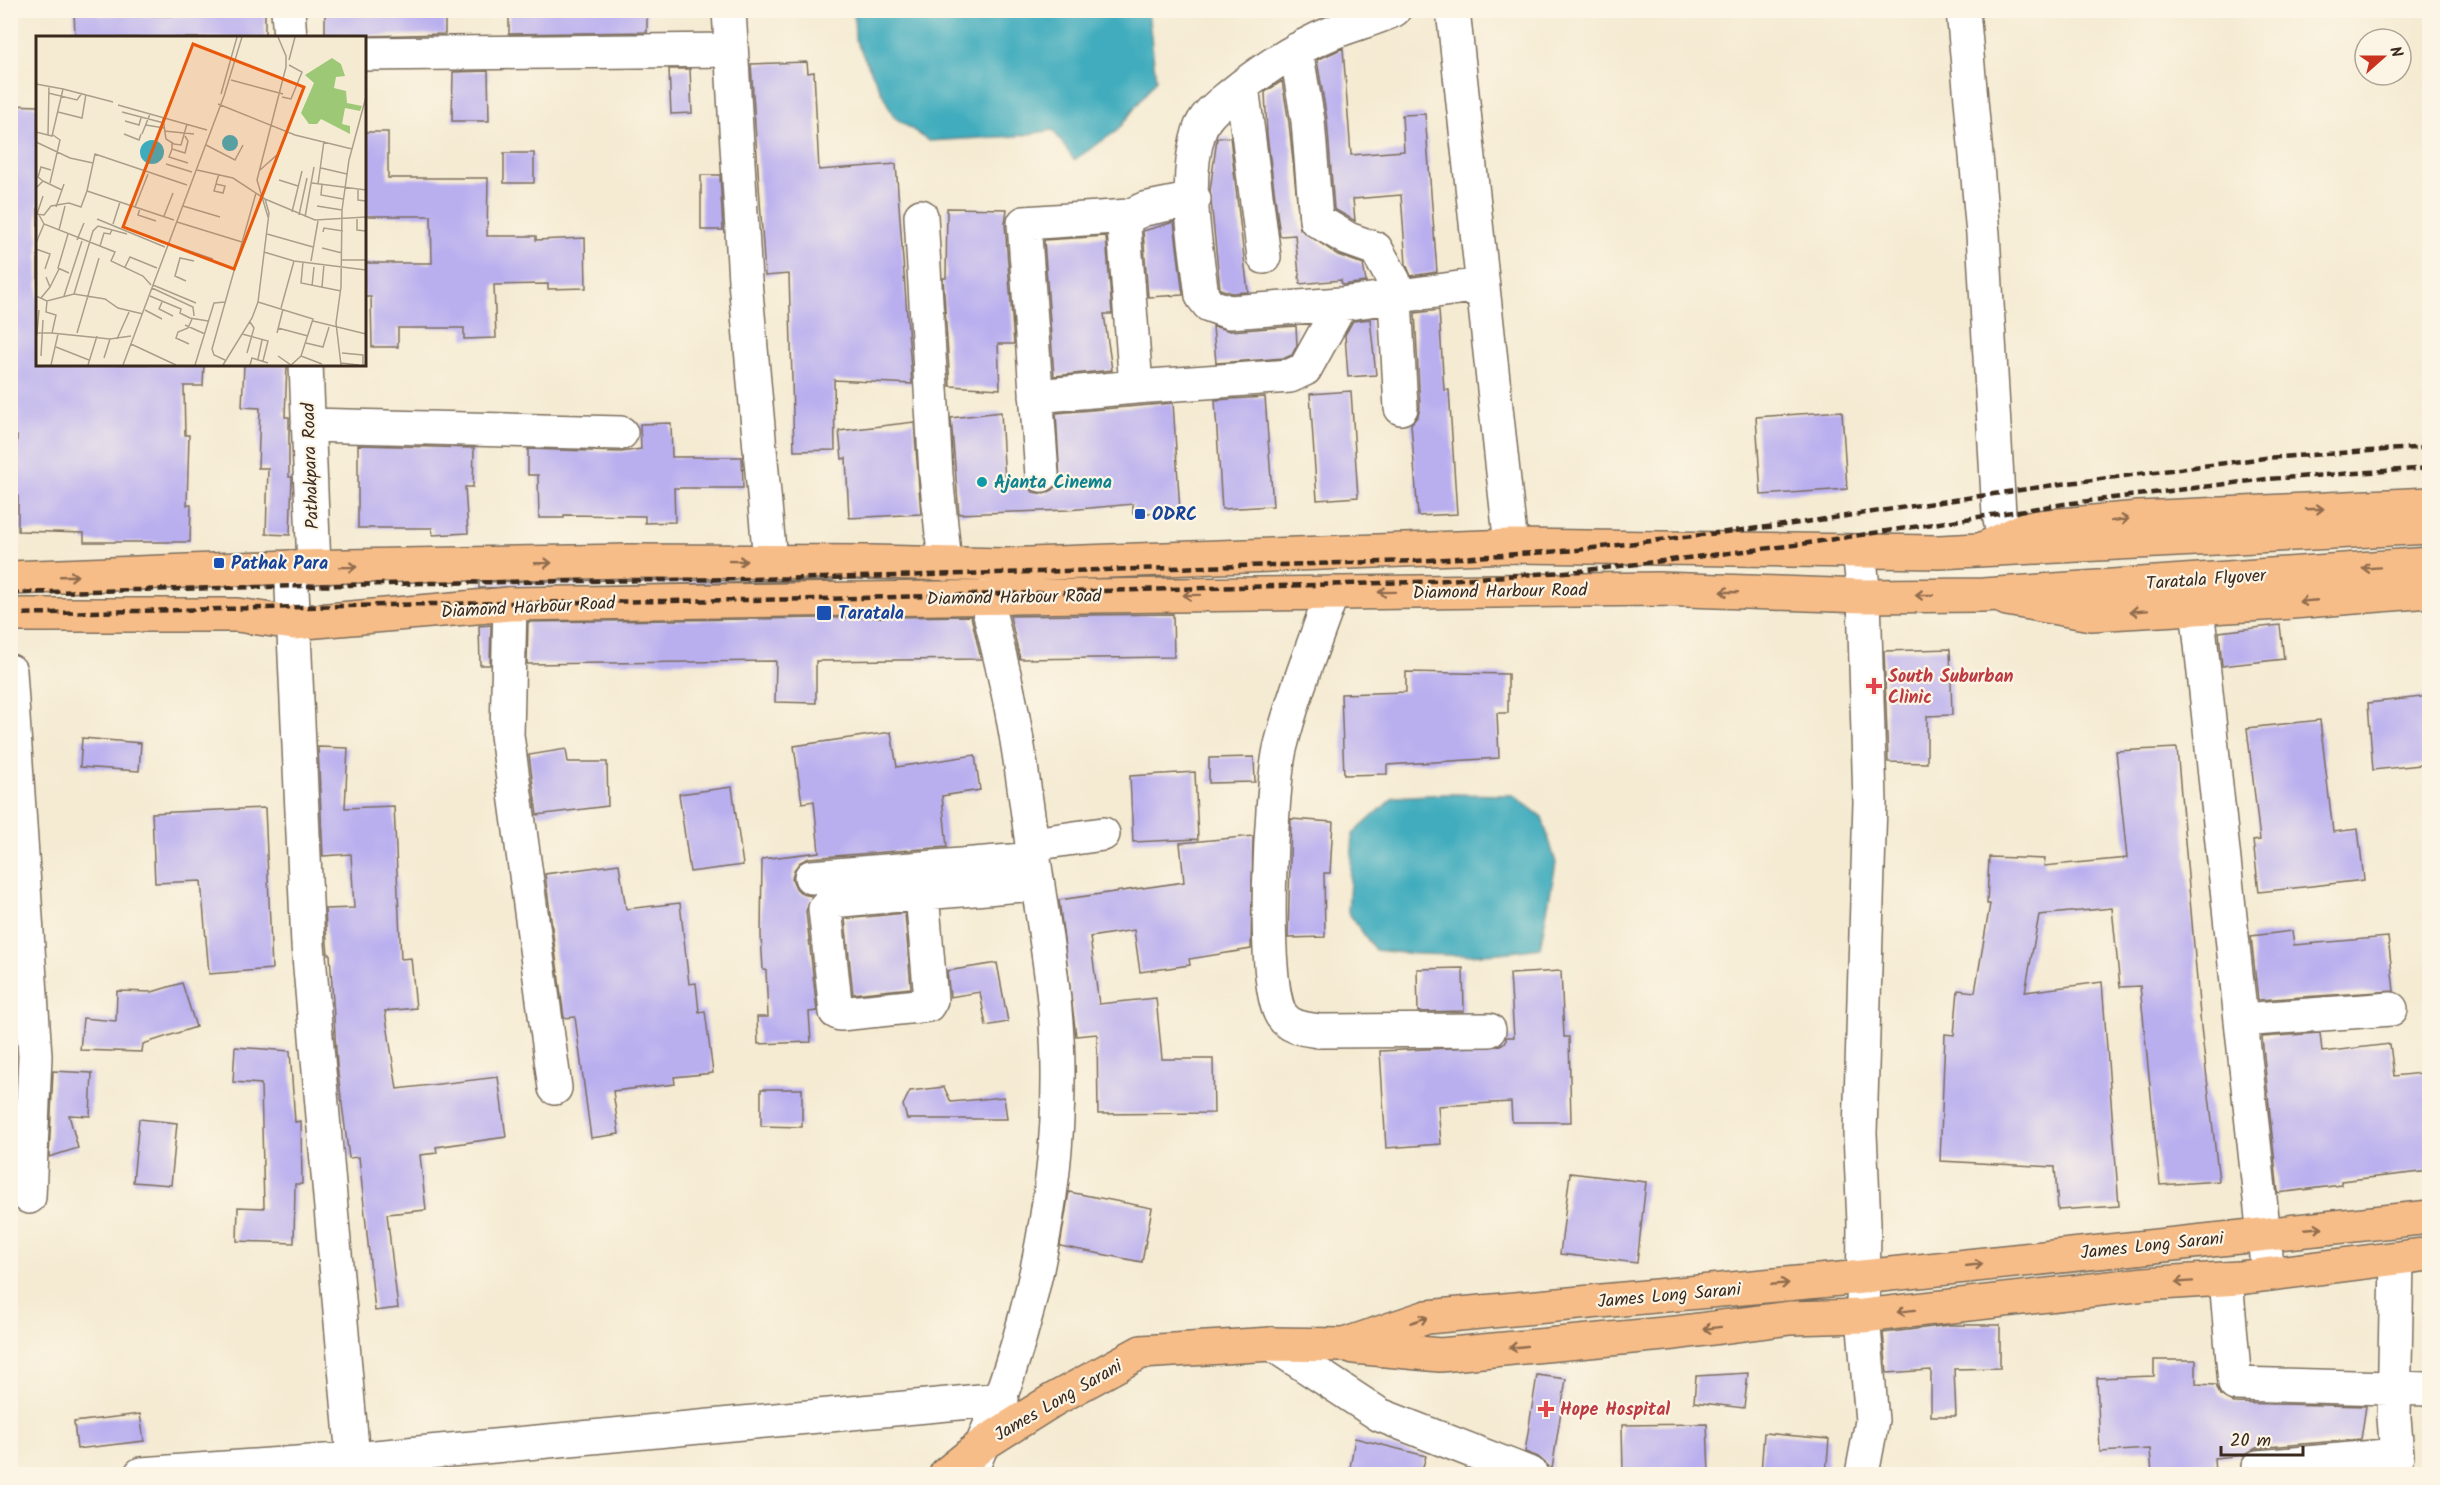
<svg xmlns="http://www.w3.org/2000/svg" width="2440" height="1485" font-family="Kalam,sans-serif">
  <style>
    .water { fill: #3facbd; stroke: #3d6b6e; stroke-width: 1.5 }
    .building { fill: #b9afef }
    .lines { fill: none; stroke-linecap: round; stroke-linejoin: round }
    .minor-casing { stroke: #7c6e5d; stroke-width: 36 }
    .major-casing { stroke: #7c6e5d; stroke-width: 36 }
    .highway-casing { stroke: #7c6e5d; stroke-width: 36 }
    .minor { stroke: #fff; stroke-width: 33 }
    .major { stroke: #f7bd88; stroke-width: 33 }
    .highway { stroke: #f7bd88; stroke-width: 33 }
    .rail { stroke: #3b2a1e; stroke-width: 4.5; stroke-dasharray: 9 4.5; stroke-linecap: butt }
    .oneway { stroke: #906c4e }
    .culture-dot { fill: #0f9aa8; stroke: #fcf5e5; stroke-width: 2 }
    .transit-dot { fill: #1a4fb4; stroke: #fcf5e5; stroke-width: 2 }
    .health-dot { fill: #e0444e; stroke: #fcf5e5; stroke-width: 2 }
    .labels { text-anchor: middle; stroke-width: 4.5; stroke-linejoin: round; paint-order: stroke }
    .street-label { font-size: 18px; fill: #3b2a1e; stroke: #fcf5e5 }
    .culture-label { font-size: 18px; font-weight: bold; fill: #0d838f; stroke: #fcf5e5; text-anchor: start }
    .transit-label { font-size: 18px; font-weight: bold; fill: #164399; stroke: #fcf5e5; text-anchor: start }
    .health-label { font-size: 18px; font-weight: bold; fill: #be3a42; stroke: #fcf5e5; text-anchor: start }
    .inset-road { fill: none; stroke: #ab9e8b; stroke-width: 1.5 }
    .view { fill: #e8590c; fill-opacity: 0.15; stroke: #e8590c; stroke-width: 3 }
    .inset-edge { fill: none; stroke: #3b2a1e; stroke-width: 3 }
  </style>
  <rect width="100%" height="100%" fill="#fcf5e5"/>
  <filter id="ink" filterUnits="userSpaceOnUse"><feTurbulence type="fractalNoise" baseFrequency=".0167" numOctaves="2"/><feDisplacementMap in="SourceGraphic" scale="12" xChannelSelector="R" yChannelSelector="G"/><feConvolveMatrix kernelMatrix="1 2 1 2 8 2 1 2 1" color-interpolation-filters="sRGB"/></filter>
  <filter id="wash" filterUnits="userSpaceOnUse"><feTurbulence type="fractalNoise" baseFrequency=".008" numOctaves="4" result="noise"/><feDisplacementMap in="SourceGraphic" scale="24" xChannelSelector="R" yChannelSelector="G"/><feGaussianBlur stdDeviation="1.35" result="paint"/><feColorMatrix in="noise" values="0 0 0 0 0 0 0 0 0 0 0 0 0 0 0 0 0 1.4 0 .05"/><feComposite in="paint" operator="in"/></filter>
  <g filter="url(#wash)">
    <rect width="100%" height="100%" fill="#f5ebd3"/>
    <path class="water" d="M854,11h294l8,69 -38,50 -44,30 -21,-30 -36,6 -88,5 -35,-24 -39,-78z
      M1446,794l67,1 29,22 14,46 -16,85c-56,9 -109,9 -165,2l-27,-38 5,-78 41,-37z"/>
    <g id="blocks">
      <path class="building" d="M74,10h23l1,5 102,1v-6h65v28h-190z
        M325,10h120v24l-120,3z
        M509,10h138v22l-138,2z
        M1343,48l8,107 53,-4 -2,-36 23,-1 12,158 -26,4 -5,-12 -5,-69 -48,4 2,22 -21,-12 -7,-90 -10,-59z
        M807,62l1,11 6,-1 5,98 77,-6 16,220 -78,-4 1,70 -41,1 -5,-177 -24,2 -14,-212z
        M669,69h21l2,44 -21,1z
        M488,71l1,50h-37l1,-49z
        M1282,81l7,42 11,106 38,26 25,9 3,18 -24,3 -1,-5 -41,4 -5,-49 -15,1 -13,-101 -2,-43z
        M10,105l28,1v258h166l-1,22h-19l1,49h4l-2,70h4l-1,37h-106v-9l-66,-2v-35l-4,-1 3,-59h-7z
        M364,132h24v46h100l-1,58h49v4l49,-2 1,50 -38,1v-5l-54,1 2,53 -32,1v-11h-66v19h-26l-1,-50h-7v-34h68l-1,-47h-67z
        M1230,137l18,155 -16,1 -12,-4 -10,-98 7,-53z
        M504,153h30v30h-30z
        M701,175h19l3,55h-22z
        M947,208l60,1 -2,15 9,120h-16l2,45 -50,-3 -7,-108h3z
        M1174,222l9,73 -35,2 -5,-66z
        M1106,236l6,78h-8l8,56 -58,6 -10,-136z
        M1439,310l5,80h5l8,124 -39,2 -7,-92 7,-8 2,-9 -5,-94z
        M1370,319l6,56 -28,2 -3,-42 8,-14z
        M1213,326l17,5 66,-5 1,19 -5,10 -7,3 -69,5z
        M244,364h43l-2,53h4v60h3l-2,58 -24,-1 2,-66h-10l2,-60 -18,-1z
        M1351,391l7,106 -41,3 -7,-106z
        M1265,397l8,109 -51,3 -7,-109z
        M1173,403l7,108 -47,3v-10l-65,6 -109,4 -8,-96 50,-6 4,70h20l8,10 11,2 9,-4 7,-9 -4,-68z
        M1842,411l5,78 -86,6 -5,-78z
        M914,422l7,92 -72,4 -3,-60 -4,1 -3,-28z
        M671,423l1,34h70l1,31h-69l1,34 -30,1v-7l-81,-1v3h-25l-1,-43h-10v-26l93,3 20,-3 -1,-25z
        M358,445l116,3 -1,39h-8l3,46 -35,2 -1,-7h-74z
        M629,580l205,1 -355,7v-6z
        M1173,614l1,43 -154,2 -10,-43z
        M971,616l10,43 -165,2v42l-41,-1 1,-41 -249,3 1,-42z
        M491,625l-1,40h-10l-1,-39z
        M2280,625l4,34 -62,7 -3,-34z
        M1950,649l2,66 -25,1v47l-39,-1 -4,-111z
        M1406,672l102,2v39h-11l2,45 -112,7v9l-43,1 -3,-81 65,-2z
        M2430,696v68l-57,6 -5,-67z
        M2320,720l13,112 25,-3 6,51 -105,12 -6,-51 7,-1 -13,-112z
        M891,732l6,35 78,-12 5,35 -38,6 5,51 -138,11 -9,4 -6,8 -2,9 4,9 6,6 10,2 -6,15 11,100 -8,1 2,30 -53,2 -1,-27h11l-2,-47h-3l-2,-35 1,-76 57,-7 -5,-51 -12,2 -8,-57z
        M82,738l59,5 -2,28 -59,-4z
        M318,747l30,1 -3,60 49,-2 7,153 10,-1 5,50 -31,3 12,78 101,-12 8,60 -70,10 1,6 -17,2 6,55 -39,4 11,94 -23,3 -16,-154 -10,1 -12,-92 -7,-112h-2l-1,-10 -2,-35 29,-1 -3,-54 -28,2z
        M2177,748l24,279 18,154 -59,4 -20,-199 -20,1 -8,-79 -73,7 -14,77 77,-10 17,224 -61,4 -3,-43 -115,-6 5,-127 9,1 4,-45 17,2 15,-88h-3l2,-47 56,2 -1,7 83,-8 -11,-107z
        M566,749l2,13h39l1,44 -71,9 -8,-60z
        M1254,757l1,25 -46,1v-25z
        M1195,772l3,67 -65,3 -3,-66z
        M732,787l11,78 -53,7 -11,-78z
        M265,808l7,161 -63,5 -8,-93 -46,2 -3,-70z
        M1291,819l42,3 -3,51h-6l1,64 -37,1z
        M1253,836l-2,113 -62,10 1,6 -50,7 -6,-42 -44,7 9,67 57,-6 6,61h51l1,54 -116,1 -1,-80 -21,2 -17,-136 125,-18 -4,-39z
        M619,864l7,45 54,-6 9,81 7,-1 3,29 6,-1 8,62 -39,4 1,7 -62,7 6,43 -28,4 -16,-121 -11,1 -19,-144z
        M905,913l6,75 -58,6 -8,-75z
        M2292,931l2,14 94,-8 6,54 -136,9 -7,-64z
        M997,963l11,59 -22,4 -6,-34 -30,5 -3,-26z
        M1463,968l1,43 -46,1 -1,-43z
        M1561,971l3,66h5l2,85h-59l-1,-20 -73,4 3,38 -55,4 -6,-97 118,-5 8,-4v-5h8l-4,-63z
        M182,983l14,44 -53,17 -1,8 -62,-2 3,-32 33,3 1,-30 35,1z
        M2320,1033l2,19 68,-8 4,32 36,-4v99l-89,10v4l-63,8 -16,-156z
        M235,1047l55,4 5,71 6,-1 1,63h-7l-1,59 -57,-2 1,-34 26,1 -3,-124 -28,-2z
        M53,1071l39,2 -2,43 -21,-1 9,33 -29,9z
        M944,1087l7,15 53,-5 3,22h-100l-4,-14 7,-14z
        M761,1089h41v38l-41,-1z
        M139,1119l38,4 -6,62 -38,-3z
        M1570,1173l76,9 -9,81 -77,-9z
        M1069,1192l83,16 -10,54 -82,-16z
        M1949,1325h51v43l-46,1 2,47h-25v-46l-44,3 -4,-40z
        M2154,1360h42v24l20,1 4,10 14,8 132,3 -5,33 -105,9 -12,7 -30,3 1,16h-63l-2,-25 -50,3 -3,-74 57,-2z
        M1748,1373l-4,35 -50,-6 2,-26z
        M1537,1375l29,4 -14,90 -14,-12 -13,-5z
        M140,1414l4,27 -67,8 -3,-27z
        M1707,1424l2,50h-86l-1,-49z
        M1764,1433l65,6 -3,35 -65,-2z
        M1355,1438l71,18 -5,18h-72z"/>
    </g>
  </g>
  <g filter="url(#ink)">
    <use href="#blocks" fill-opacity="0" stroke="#7c6e5d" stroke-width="1.5"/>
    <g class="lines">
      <defs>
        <path id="minor" d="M288,10l2,28
          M729,10l16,271 25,280
          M1394,10c-19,9 -40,14 -60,22 -37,15 -71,37 -102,62 -13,11 -28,21 -33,38 -16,51 -3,112 3,164l7,9 20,7 112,-8 140,-19
          M1453,10l58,536
          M1963,10l20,224 16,280 5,25
          M1296,50l12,71 8,99 32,19 28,10 18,32 7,127
          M364,54l367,-4
          M1242,86l22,171
          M1194,199l-50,10 -15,7 -5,12 12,159 154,-11 15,-7 36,-65
          M921,216l15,259 9,89
          M306,364l8,203
          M1036,396l100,-9
          M308,425l313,8
          M1042,475l-18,-252 105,-7
          M1859,551l5,45 6,206 -10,331 4,90 -1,93 9,105 -10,53
          M291,567l17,378 45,514
          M1332,593c-18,51 -39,103 -52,156 -9,41 -20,238 2,267 8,12 24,13 37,15l170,-1
          M510,604l-3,131 48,353
          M2197,607l71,667
          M10,671l25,385 -6,141
          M1032,844l71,-10
          M811,877l223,-18
          M922,894l9,106 -3,5 -88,9 -4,-2 -11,-103 6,-8c69,-6 138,-12 207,-17
          M2241,1020l150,-11
          M2226,1279l9,105 195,5
          M1272,1344l108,71 151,59
          M976,1459c52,-120 83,-256 82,-387 0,-67 -12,-133 -22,-199 -8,-55 -14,-110 -25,-166 -7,-37 -17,-73 -25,-110
          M2258,1467l139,-12 -3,-37 3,-159
          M141,1474l212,-15 649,-60"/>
        <path id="major" d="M1983,549l44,-21 112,-10 291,-14
          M2007,599l84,15 189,-11 150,-12
          M1354,1347l86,8 235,-22 115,-15 73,-2 282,-32 94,-6 191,-24
          M946,1474l37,-30 70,-44 88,-48 131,-8 72,1 83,-28 435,-40 568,-60"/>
        <path id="highway" d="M10,578l281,-11 338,-6 243,1 133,3 506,-19 428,6 491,-25
          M10,615h227l57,8 216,-19 348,-5 801,-10 205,7 119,-1 447,-31"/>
      </defs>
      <use href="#minor" class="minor-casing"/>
      <use href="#major" class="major-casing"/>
      <use href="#highway" class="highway-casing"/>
      <use href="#minor" class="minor"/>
      <use href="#major" class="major"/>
      <use href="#highway" class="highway"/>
      <path class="rail" d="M10,593l419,-10 394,-5 592,-17 162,-11 215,-26 269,-40 204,-26 165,-11
        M10,614l420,-10 393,-5 594,-17 162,-11 216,-26 269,-41 203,-25 163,-11"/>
    </g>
    <defs><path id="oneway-shaft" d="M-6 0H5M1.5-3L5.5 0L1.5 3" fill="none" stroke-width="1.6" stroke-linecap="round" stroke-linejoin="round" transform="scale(1.5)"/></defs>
    <g class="oneway">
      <use href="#oneway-shaft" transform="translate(2315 509) rotate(-2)"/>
      <use href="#oneway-shaft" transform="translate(2120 520) rotate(-7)"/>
      <use href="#oneway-shaft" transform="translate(738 561)"/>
      <use href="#oneway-shaft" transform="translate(543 563) rotate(-1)"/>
      <use href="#oneway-shaft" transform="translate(348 567) rotate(-1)"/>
      <use href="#oneway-shaft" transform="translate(2371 568) rotate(176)"/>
      <use href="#oneway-shaft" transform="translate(69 576) rotate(-2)"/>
      <use href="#oneway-shaft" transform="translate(1387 592) rotate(179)"/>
      <use href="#oneway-shaft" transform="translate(1729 592) rotate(-178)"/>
      <use href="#oneway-shaft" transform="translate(1192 595) rotate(179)"/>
      <use href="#oneway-shaft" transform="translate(1924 595) rotate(180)"/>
      <use href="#oneway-shaft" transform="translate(2308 601) rotate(175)"/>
      <use href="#oneway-shaft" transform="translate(2139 611) rotate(176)"/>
      <use href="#oneway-shaft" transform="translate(2314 1228) rotate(-5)"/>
      <use href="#oneway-shaft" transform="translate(1974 1265) rotate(-6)"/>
      <use href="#oneway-shaft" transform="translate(2184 1282) rotate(176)"/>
      <use href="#oneway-shaft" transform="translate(1780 1284) rotate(-5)"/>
      <use href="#oneway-shaft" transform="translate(1906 1311) rotate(173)"/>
      <use href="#oneway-shaft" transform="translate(1419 1320) rotate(-18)"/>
      <use href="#oneway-shaft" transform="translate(1712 1328) rotate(173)"/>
      <use href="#oneway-shaft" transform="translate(1518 1347) rotate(174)"/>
    </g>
  </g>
  <circle class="culture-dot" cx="982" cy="482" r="6"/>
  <g class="transit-dot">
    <rect x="1134" y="508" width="12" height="12" rx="3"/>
    <rect x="213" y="557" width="12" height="12" rx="3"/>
    <rect x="816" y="605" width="16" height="16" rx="3"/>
  </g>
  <g class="health-dot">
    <path d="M1871 677h6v6h6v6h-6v6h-6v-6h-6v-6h6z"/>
    <path d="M1543 1400h6v6h6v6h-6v6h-6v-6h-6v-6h6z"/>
  </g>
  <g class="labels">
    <g class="street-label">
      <text transform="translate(310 466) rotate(-92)" y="6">Pathakpara Road</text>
      <text transform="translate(2206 579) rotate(-4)" y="6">Taratala Flyover</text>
      <text transform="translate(1500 591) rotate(-1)" y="6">Diamond Harbour Road</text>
      <text transform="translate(1014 597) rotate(-1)" y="6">Diamond Harbour Road</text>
      <text transform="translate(528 607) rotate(-3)" y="6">Diamond Harbour Road</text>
      <text transform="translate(2152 1245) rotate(-6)" y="6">James Long Sarani</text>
      <text transform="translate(1669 1295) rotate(-5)" y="6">James Long Sarani</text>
      <text transform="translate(1058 1400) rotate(-30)" y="6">James Long Sarani</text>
    </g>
    <g class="culture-label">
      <text x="994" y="488">Ajanta Cinema</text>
    </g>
    <g class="transit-label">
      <text x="1152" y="520">ODRC</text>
      <text x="231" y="569">Pathak Para</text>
      <text x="838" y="619">Taratala</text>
    </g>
    <g class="health-label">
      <text x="1888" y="682">South Suburban<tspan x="1888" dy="21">Clinic</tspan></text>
      <text x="1560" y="1415">Hope Hospital</text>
    </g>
  </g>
  <g transform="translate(36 36)">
    <rect width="330" height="330" fill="#f5ebd3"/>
    <path d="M296,22l9,6 4,12 -9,1 -2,11 12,3 1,12 15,3 -2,5 -15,-3 -3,16 8,2v8l-29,-15 -4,5h-8l-8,-11 13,-30 -9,-8z" fill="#9dc977"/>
    <path d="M186 107a8 8 0 1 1 16 0a8 8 0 1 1-16 0ZM104 116a12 12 0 1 1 24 0a12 12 0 1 1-24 0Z" fill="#3facbd"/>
    <path class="inset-road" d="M253,24l6,-23M195,44l52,14M0,48l27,5M12,57l29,7 5,-7M185,58l16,-57M246,61l9,2 11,-27 -13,-7M182,68l77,31 57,14M82,69l89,25M22,76l24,6 4,-24M86,76l42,11M127,82l3,21 8,5 7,1 6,-21M89,85l14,4 2,-7M110,89l18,3M128,95l30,3M0,96l16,4 11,-47 50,13M88,98l15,6 2,-6M106,98l8,-20M12,99l1,-49M0,106l34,16 23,5M136,107v6l13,4 3,-12 -3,-5M170,109l29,15 8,-15M136,113l-3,8 19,6M130,128l26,8M285,132l26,6M161,134l36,8 32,21 50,21 51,-3M224,134l18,-16 10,-23M243,144l19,6M7,145l19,9M14,147l10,-43 -7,-5M276,147l54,7M180,148l9,2 -2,7 -9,-2 2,-7 1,-4 1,-3 1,-2M282,148l6,-43M286,148l-1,11 22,4M0,152l7,-7 -5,-4 3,-10 10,3M322,154v10l8,1M51,155l8,-37 92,31M147,170l37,11M281,170l25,4M20,171l8,-23M99,171l13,-33M104,172l-2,7 18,6M256,176l10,-41M0,178l8,1 7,-9 18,-3 12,4 6,-16 87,29M1,178l6,-18M3,179l5,9 71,28 -4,9 32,15 8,9M263,179l8,-37M128,180l9,-23M232,181l-11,-37 29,-113v-11l-8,-19M269,181l9,-50M321,181v13l9,1M61,183l68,28M141,186l65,20M77,188l7,-22M23,194l6,-24M287,196l1,-4 19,3M32,198l-10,34 11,5M231,198l46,13M41,204l7,-17M0,207l8,-19M133,208l44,15M64,210l4,-13 6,1 2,-4M286,212l20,5M0,213l14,5 -5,15M228,216l30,9 72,9M305,224h25M275,225l7,-40M267,226l-2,21 40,8M89,231l5,-10 27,11M150,245l-11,-5 5,-18 14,3M117,249l43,18M276,250l2,-19M14,251l9,-18M286,251l2,-23M116,252l41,19 1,9M38,258l19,-63 5,-5 29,8M0,260l11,5 27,-7 31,5 13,9 25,6M28,260l18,-55M114,260l31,13 -1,4 10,5 18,3M5,262l9,-11 -4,-10M11,265l-1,11 10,3 -4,18 58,6 21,-3M126,266l-3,7 14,7M222,266l55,17 -12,37 -10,9 -13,-9M245,272l13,-47M109,274l17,9M277,285l53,13M149,289l20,9M242,292l30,8M1,297l2,-23M41,297l22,-75M241,297l6,-24M206,298l26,7 -5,20M0,301l1,-4h15M81,303l12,-27M270,307l17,4 6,-20M95,308l45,21M153,308l-13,-6 2,-6 10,-4 4,-9M20,311l33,13M211,317l7,-25 -4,-6M306,317l21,2v10M5,320l2,-36M265,320l21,8M68,322l6,-19M222,323l4,-19M189,324l-11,-5 -2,-6 44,-156M305,327l18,2M15,329l7,-31M52,329l9,-29M87,329l101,-269 18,-59M159,329l19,-62 11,-1M187,329l29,-47 6,-16 11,-89 -4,-14M214,329l2,-7 16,5M305,329l-5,-42 5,-36 1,-77 7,-50 17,-63"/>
    <path class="view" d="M157,8l111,43 -70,182 -111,-42z"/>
    <rect width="330" height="330" class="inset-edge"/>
  </g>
  <rect width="2440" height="1485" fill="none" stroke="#fcf5e5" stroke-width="36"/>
  <g transform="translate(2383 57) rotate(69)"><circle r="28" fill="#fcf5e5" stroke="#afa495" stroke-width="1.5"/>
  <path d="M0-4.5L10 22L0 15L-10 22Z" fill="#c8321e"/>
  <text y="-9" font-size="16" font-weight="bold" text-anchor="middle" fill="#3b2a1e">N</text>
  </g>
  <path d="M2221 1446v9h82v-9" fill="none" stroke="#3b2a1e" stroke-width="3"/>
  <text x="2230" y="1446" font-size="18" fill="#3b2a1e" stroke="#fcf5e5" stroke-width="4.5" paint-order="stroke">20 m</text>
</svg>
